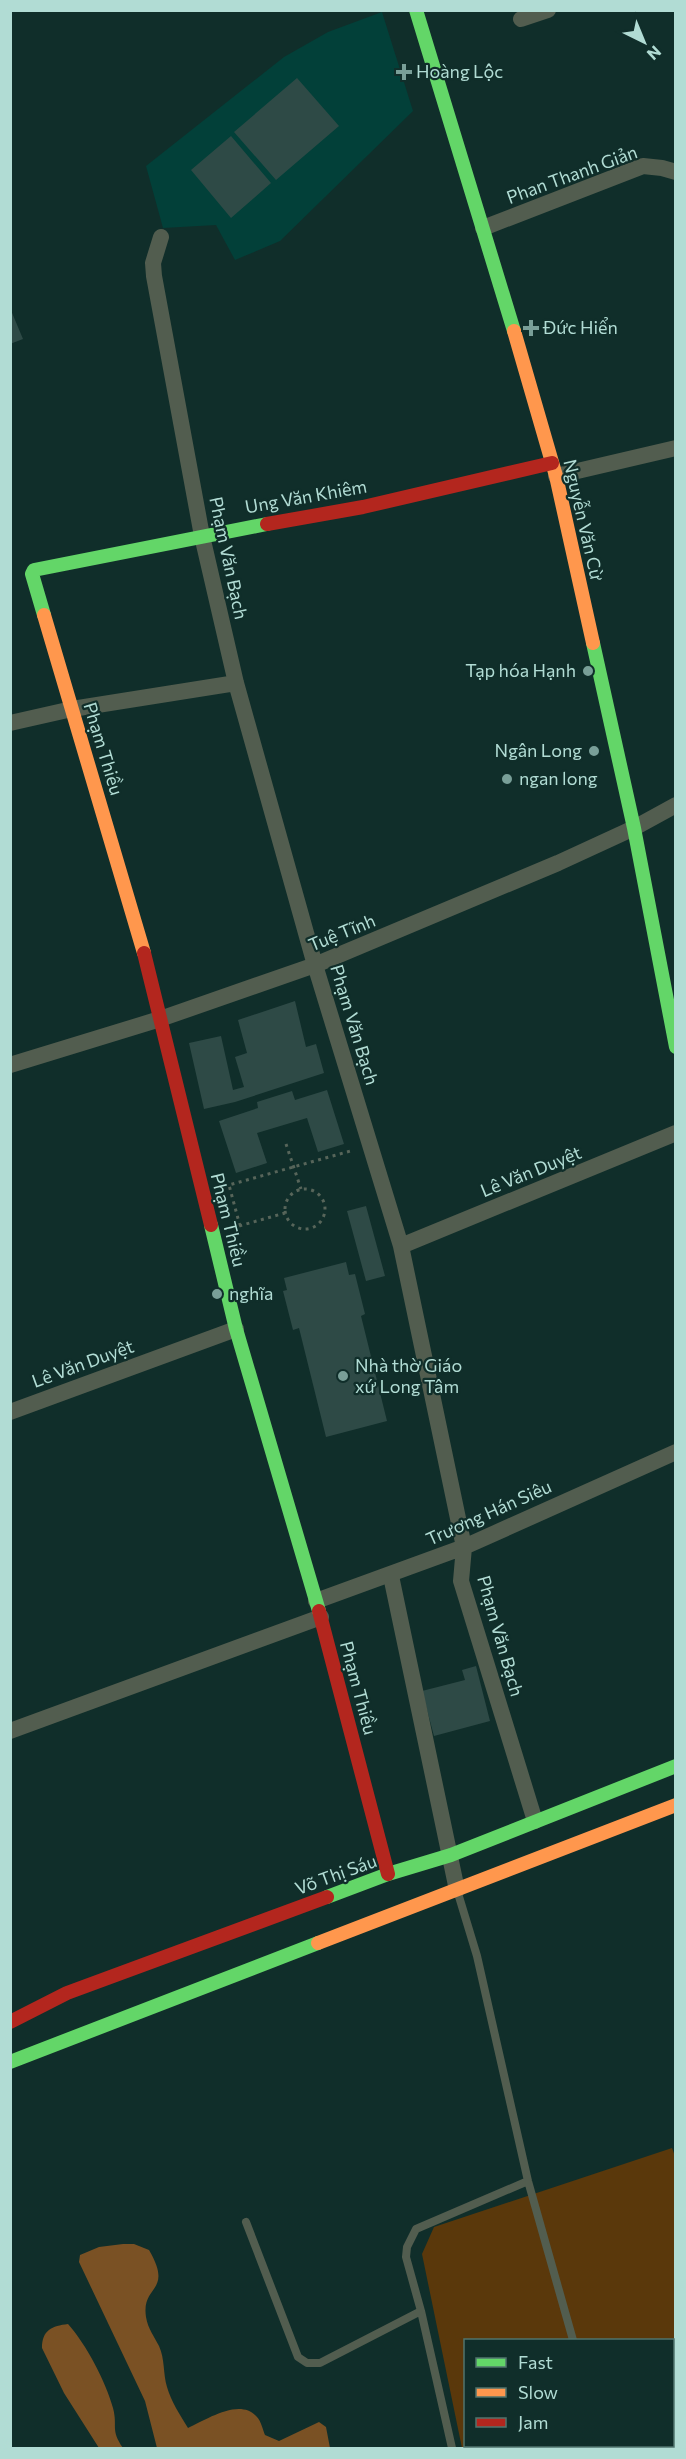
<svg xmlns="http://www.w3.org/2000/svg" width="686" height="2459" font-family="Commissioner,sans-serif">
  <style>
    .built { fill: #024039 }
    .green { fill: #5a380b; fill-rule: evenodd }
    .forest { fill: #7a5124 }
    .building { fill: #2e4a46 }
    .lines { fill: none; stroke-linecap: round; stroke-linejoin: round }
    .path { stroke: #57655a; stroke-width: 3; stroke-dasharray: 3 4.5; stroke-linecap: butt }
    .lane { stroke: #525d4f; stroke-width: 8 }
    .street { stroke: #525d4f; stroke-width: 16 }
    .fast { stroke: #63d668; stroke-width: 14 }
    .slow { stroke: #ff974d; stroke-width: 14 }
    .jam { stroke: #b3261e; stroke-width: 14 }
    .poi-dot { fill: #799f98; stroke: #102e2a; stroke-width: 2 }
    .labels { text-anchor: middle; stroke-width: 4.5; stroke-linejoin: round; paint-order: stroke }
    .poi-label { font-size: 18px; fill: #b1dcd4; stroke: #102e2a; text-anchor: start }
    .street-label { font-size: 18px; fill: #b1dcd4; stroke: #102e2a }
  </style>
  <rect width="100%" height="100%" fill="#102e2a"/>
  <path class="built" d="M382,12l31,99 -133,130 -45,19 -19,-35 -53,3 -17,-62 138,-109 44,-25z"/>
  <path class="green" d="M672,2148l4,11 -1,289h-213l-40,-194 12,-27zM466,2340h206v106h-206z"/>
  <path class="forest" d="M123,2244h11l15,6c25,43 -8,34 -3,67 2,12 8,19 13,29 6,13 4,28 8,41 4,14 13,28 21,41 18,-8 52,-31 69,-11 4,4 6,13 8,18l14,6 40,-19 7,5 4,21h-173l-12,-47 -66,-139 1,-7 19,-8z
    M68,2324c18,20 38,58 45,84 5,19 -3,21 10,40h-24l-35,-55 -22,-45c0,-18 10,-22 26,-24z"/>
  <path class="building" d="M297,78l42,48 -63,54 -42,-48z
    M231,136l40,47 -40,35 -40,-48z
    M10,308l13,31 -13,5z
    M295,1001l11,46 10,-3 8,29 -89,29 -31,7 -15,-66 32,-7 12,54 11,-3 -9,-30 12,-4 -9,-33z
    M327,1090l17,54 -26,8 -11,-34 -50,15 10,30 -31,10 -17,-52 39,-13 -1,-6 35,-11 3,9z
    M366,1206l19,70 -19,5 -19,-70z
    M346,1262l3,13 6,-1 10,40 -4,2 26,105 -61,16 -27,-109 -6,2 -10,-39 4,-1 -3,-12z
    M476,1666l14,55 -56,15 -12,-45 43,-11 -3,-10z"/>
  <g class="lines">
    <path class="path" d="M286,1144l15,45
      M285 1209a20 20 0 1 1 40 0a20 20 0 1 1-40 0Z
      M240,1226l-11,-41 125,-35
      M232,1228l53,-15"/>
    <path class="lane" d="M457,1890l20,66 51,225 45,159
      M246,2222l52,135 9,6h13l101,-52
      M602,2446l1,2
      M452,2448l-31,-137 -15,-54 1,-10 9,-18 112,-48"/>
    <path class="street" d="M521,19l27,-9
      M483,228l160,-62 19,2 14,4
      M161,237l-8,26 1,13 48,260 34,147 79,282 86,281 63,301 -3,34 74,240
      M556,476l120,-28
      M10,723l62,-14 164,-26
      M10,1065l150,-46 155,-54 243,-102 76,-35 42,-23
      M401,1246l275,-113
      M10,1412l226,-83
      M391,1576l66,314
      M316,1601l148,-54 212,-95
      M10,1731l311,-114"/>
    <path class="fast" d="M416,10l98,321
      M44,615l-12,-41 2,-4 233,-46
      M593,643l41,185 42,219
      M211,1225l25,104 83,282
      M327,1897l61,-23 63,-19 225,-89
      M10,2062l308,-119"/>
    <path class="slow" d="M514,331l42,145 37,167
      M44,615l100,338
      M318,1943l358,-138"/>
    <path class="jam" d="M267,524l96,-17 189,-44
      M144,953l67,272
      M319,1611l69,263
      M10,2022l57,-29 260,-96"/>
  </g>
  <g class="poi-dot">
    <path d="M401 63h6v6h6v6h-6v6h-6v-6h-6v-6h6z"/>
    <path d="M528 319h6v6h6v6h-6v6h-6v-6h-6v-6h6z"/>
    <circle cx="588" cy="671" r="6"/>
    <circle cx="594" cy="751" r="6"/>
    <circle cx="507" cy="779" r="6"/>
    <circle cx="217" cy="1294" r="6"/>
    <circle cx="343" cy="1376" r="6"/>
  </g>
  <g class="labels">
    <g class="poi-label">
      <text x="416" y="78">Hoàng Lộc</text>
      <text x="543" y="334">Đức Hiển</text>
      <text x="576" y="677" text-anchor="end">Tạp hóa Hạnh</text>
      <text x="582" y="757" text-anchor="end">Ngân Long</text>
      <text x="519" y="785">ngan long</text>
      <text x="229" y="1300">nghĩa</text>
      <text x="355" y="1372">Nhà thờ Giáo<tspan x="355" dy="21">xứ Long Tâm</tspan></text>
    </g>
    <g class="street-label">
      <text transform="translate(572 175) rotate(-20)" y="6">Phan Thanh Giản</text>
      <text transform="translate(306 497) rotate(-10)" y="6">Ung Văn Khiêm</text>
      <text transform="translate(583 520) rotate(77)" y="6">Nguyễn Văn Cừ</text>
      <text transform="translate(228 558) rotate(78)" y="6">Phạm Văn Bạch</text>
      <text transform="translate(103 749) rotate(73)" y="6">Phạm Thiều</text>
      <text transform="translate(342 933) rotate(-22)" y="6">Tuệ Tĩnh</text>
      <text transform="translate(354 1025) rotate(73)" y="6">Phạm Văn Bạch</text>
      <text transform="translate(531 1172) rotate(-22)" y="6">Lê Văn Duyệt</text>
      <text transform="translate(228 1220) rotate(76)" y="6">Phạm Thiều</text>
      <text transform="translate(83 1364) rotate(-20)" y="6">Lê Văn Duyệt</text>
      <text transform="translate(489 1513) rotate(-24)" y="6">Trương Hán Siêu</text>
      <text transform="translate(500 1636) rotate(74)" y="6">Phạm Văn Bạch</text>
      <text transform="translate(358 1688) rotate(75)" y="6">Phạm Thiều</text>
      <text transform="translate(336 1875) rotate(-20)" y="6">Võ Thị Sáu</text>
    </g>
  </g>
  <rect width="686" height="2459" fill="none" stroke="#b1dcd4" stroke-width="24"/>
  <rect x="464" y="2339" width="210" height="108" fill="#102e2a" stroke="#50746e" stroke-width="1.5"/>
  <rect x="476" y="2358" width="30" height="9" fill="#63d668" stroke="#50746e" stroke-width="1.5"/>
  <text x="518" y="2369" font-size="18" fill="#b1dcd4">Fast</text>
  <rect x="476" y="2388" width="30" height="9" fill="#ff974d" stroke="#50746e" stroke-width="1.5"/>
  <text x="518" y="2399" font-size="18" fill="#b1dcd4">Slow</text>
  <rect x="476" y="2418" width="30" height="9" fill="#b3261e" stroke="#50746e" stroke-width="1.5"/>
  <text x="518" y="2429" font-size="18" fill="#b1dcd4">Jam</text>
  <g transform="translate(644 42) rotate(137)" stroke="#102e2a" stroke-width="4.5" paint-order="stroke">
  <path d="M0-4.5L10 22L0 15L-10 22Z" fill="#b1dcd4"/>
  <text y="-9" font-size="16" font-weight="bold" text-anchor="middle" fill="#b1dcd4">N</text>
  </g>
</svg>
